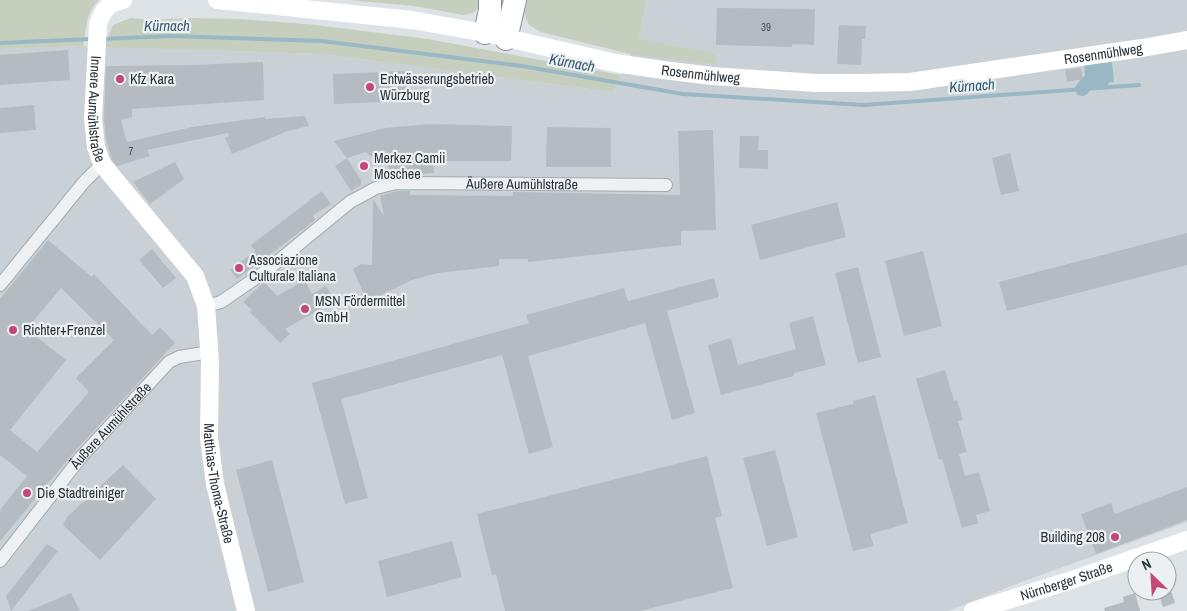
<svg xmlns="http://www.w3.org/2000/svg" width="1187" height="611" font-family="'Archivo Narrow',sans-serif">
  <style>
    .built { fill: #cad1d6 }
    .green { fill: #c6cebd }
    .water { fill: #99b8c3 }
    .lines { fill: none; stroke-linecap: round; stroke-linejoin: round }
    .stream { stroke: #99b8c3; stroke-width: 4 }
    .canal { stroke: #99b8c3; stroke-width: 14 }
    .building { fill: #b4bcc1; fill-rule: evenodd }
    .street-casing { stroke: #a2aaae; stroke-width: 14 }
    .highway-casing { stroke: #84929b; stroke-width: 24 }
    .street { stroke: #eef1f4; stroke-width: 12 }
    .secondary { stroke: #fff; stroke-width: 18 }
    .highway { stroke: #fff; stroke-width: 22 }
    .poi-dot { fill: #c44777; stroke: #ebf0f3; stroke-width: 2 }
    .labels { text-anchor: middle; stroke-width: 4.5; stroke-linejoin: round; paint-order: stroke }
    .number-label { font-size: 11px; fill: #4a545c }
    .street-label { font-size: 14px; fill: #27323a; stroke: #ebf0f3 }
    .poi-label { font-size: 14px; fill: #27323a; stroke: #ebf0f3; text-anchor: start }
    .water-label { font-size: 15px; font-style: italic; fill: #345a6b; stroke: #ebf0f3 }
  </style>
  <rect width="100%" height="100%" fill="#dce2e5"/>
  <path class="built" d="M646,0h541v522l-160,58 -79,31h-948v-562l83,-3 240,8 289,38 27,-53z"/>
  <path class="green" d="M0,0h99c-13,11 -13,30 -16,46l-83,3z
    M349,0h133l-4,8 -5,5 -10,2 -49,-9z
    M522,0h124l-7,39 76,15 1,10 -82,-9 -93,-23 -12,-7 -5,-12 -3,-1z
    M131,18l19,2 44,-2 44,1 69,5 121,15 193,36 -9,17 -289,-38 -219,-7 9,-22z"/>
  <path class="water" d="M1112,62l2,20 -28,3 -2,-20z"/>
  <g class="lines">
    <path class="stream" d="M102,39l68,-3 152,5 200,25 161,28 181,11 275,-20
      M0,43l92,-4"/>
    <path class="canal" d="M1082,89l6,-7 14,-1"/>
  </g>
  <path class="building" d="M717,8l98,1 -1,36 -22,-1v3l-76,-2z
    M839,25l27,1 -1,13h-3l-1,26 -24,-1z
    M68,50l2,30 -70,5v-30z
    M263,62l1,38 -132,9v8l-11,3 6,22 65,-15 73,-10v2l40,-3 4,10 -21,5 -56,23 -7,-16 4,-2 -1,-3 -81,17 3,6 -33,10 -5,-6 -6,-21 -2,-21 2,-52 88,-1z
    M1081,68l2,11 -16,3 -2,-12z
    M406,71l1,30 -73,3 -1,-30z
    M34,105l2,25 -36,3v-25z
    M429,124l83,2 -1,35h-78l1,12 -44,3 -2,-13 -13,2 -1,-6 -8,-7 -19,6 -13,-17 51,-13z
    M547,127l64,1v39h-65z
    M713,130l3,100 -35,1v14l-153,17v-3h-29v7l-61,7 -26,7 -45,22 -14,-33 8,-5 11,1 1,-66 11,17 -4,-20 17,-5h13v4l103,1v-4l167,3 -2,-64z
    M740,136h19l-1,14h10v19l-29,-1z
    M1010,153l9,38 -18,4 -9,-37z
    M347,158l14,22v5l-10,6 -16,-25z
    M175,162l9,17 -34,25 -17,-22z
    M322,191l9,13 -18,11 2,5 -6,5 -72,54 -7,-9 25,-19 -4,-6z
    M837,202l9,35 -86,23 -9,-35z
    M1187,233v32l-180,46 -8,-29z
    M48,240l44,37 2,-3 58,61 8,-8 15,16 -100,108 -75,90v-31l27,-34 -27,-21v-156zM61,288l53,52 -38,38 13,14 -52,60 -27,-22 56,-70 -39,-31z
    M152,249l24,29 -13,10 -24,-28z
    M923,251l19,75 -38,10 -19,-75z
    M858,267l23,90 -23,6 -23,-90z
    M714,278l5,19 -52,14 28,102 -23,7 -27,-97 -117,33 25,91 -24,7 -27,-99 -161,44 27,99 -23,6 -33,-121 217,-60 -3,-8 98,-27 4,13z
    M305,280l7,14 14,-8 9,15 -50,28 5,5 -10,9 -30,-31 2,-2 -9,-8 21,-20 13,14z
    M813,316l13,49 -32,8v3l-73,19 -13,-50 23,-7 7,27 58,-16 -7,-26z
    M945,370l9,31 3,-1 6,20 -5,1 9,31 -8,2 6,22 14,-4 11,39 -14,4 2,8 -16,5 -20,-69 -3,1 -23,-81z
    M875,395l33,128 -38,11 4,12 -21,5 -37,-138 37,-9v-3z
    M775,450l23,87 -31,9 -24,-88z
    M707,456l15,60 -7,2 18,70 -93,23h-135l-9,-37 -4,1 -15,-61z
    M272,460l32,122 -36,10 -32,-122z
    M123,465l33,34 -56,61 -37,-35 4,-8z
    M1187,487v33l-91,34 -15,-40 30,-11 4,11z
    M452,541l10,36 -75,20 -9,-36z
    M47,544l11,7 -47,60 -5,-15z
    M1158,591h13l4,12 -12,4z
    M71,593l9,18h-52z
    M1135,593l5,18h-35l-1,-3 20,-6 -1,-5z"/>
  <g class="lines">
    <defs>
      <g id="street">
        <path d="M0,285l84,-103 18,-18"/>
        <path id="s1" d="M206,306l15,-4 45,-31 84,-69 26,-14 20,-5 270,2"/>
        <path id="s2" d="M0,561l81,-104 88,-95 10,-5 31,-5"/>
      </g>
      <path id="highway" d="M485,33l5,-23v-10
        M506,39l9,-39"/>
    </defs>
    <use href="#street" class="street-casing"/>
    <use href="#highway" class="highway-casing"/>
    <use href="#street" class="street"/>
    <g class="secondary">
      <path id="s3" d="M123,0c-15,3 -20,10 -25,24l-5,94 3,29 6,17 93,112 11,30 4,55 -1,77 6,46 31,127"/>
      <path id="s4" d="M217,0l195,20 73,13 130,30 48,7 49,6 104,7h45l49,-1 232,-34 45,-8"/>
      <path id="s5" d="M973,611l102,-32 112,-39"/>
    </g>
    <use href="#highway" class="highway"/>
  </g>
  <g class="poi-dot">
    <circle cx="120" cy="79" r="5"/>
    <circle cx="370" cy="87" r="5"/>
    <circle cx="364" cy="166" r="5"/>
    <circle cx="239" cy="268" r="5"/>
    <circle cx="305" cy="309" r="5"/>
    <circle cx="13" cy="330" r="5"/>
    <circle cx="27" cy="493" r="5"/>
    <circle cx="1115" cy="537" r="5"/>
  </g>
  <g class="labels">
    <g class="number-label">
      <text x="766" y="31">39</text>
      <text x="131" y="155">7</text>
    </g>
    <g class="street-label">
      <text dy="5" stroke="none"><textPath href="#s4" startOffset="895">Rosenmühlweg</textPath></text>
      <text dy="5" stroke="none"><textPath href="#s4" startOffset="490">Rosenmühlweg</textPath></text>
      <text dy="5" stroke="none"><textPath href="#s3" startOffset="122">Innere Aumühlstraße</textPath></text>
      <text dy="5" stroke="none"><textPath href="#s1" startOffset="355">Äußere Aumühlstraße</textPath></text>
      <text dy="5" stroke="none"><textPath href="#s2" startOffset="175">Äußere Aumühlstraße</textPath></text>
      <text dy="5" stroke="none"><textPath href="#s3" startOffset="534">Matthias-Thoma-Straße</textPath></text>
      <text dy="5" stroke="none"><textPath href="#s5" startOffset="98">Nürnberger Straße</textPath></text>
    </g>
    <g class="poi-label">
      <text x="130" y="84">Kfz Kara</text>
      <text x="380" y="84">Entwässerungsbetrieb<tspan x="380" dy="16">Würzburg</tspan></text>
      <text x="374" y="163">Merkez Camii<tspan x="374" dy="16">Moschee</tspan></text>
      <text x="249" y="265">Associazione<tspan x="249" dy="16">Culturale Italiana</tspan></text>
      <text x="315" y="306">MSN Fördermittel<tspan x="315" dy="16">GmbH</tspan></text>
      <text x="23" y="335">Richter+Frenzel</text>
      <text x="37" y="498">Die Stadtreiniger</text>
      <text x="1105" y="542" text-anchor="end">Building 208</text>
    </g>
    <g class="water-label">
      <text x="167" y="31">Kürnach</text>
      <text transform="translate(572 63) rotate(10)" y="5">Kürnach</text>
      <text transform="translate(972 86) rotate(-4)" y="5">Kürnach</text>
    </g>
  </g>
  <g transform="translate(1152 576) rotate(335)"><circle r="24" fill="#ebf0f3" stroke="#9da4a9"/>
  <path d="M0-4L9 19L0 12L-9 19Z" fill="#c44777"/>
  <text y="-8" font-size="14" font-weight="bold" text-anchor="middle" fill="#27323a">N</text>
  </g>
</svg>
